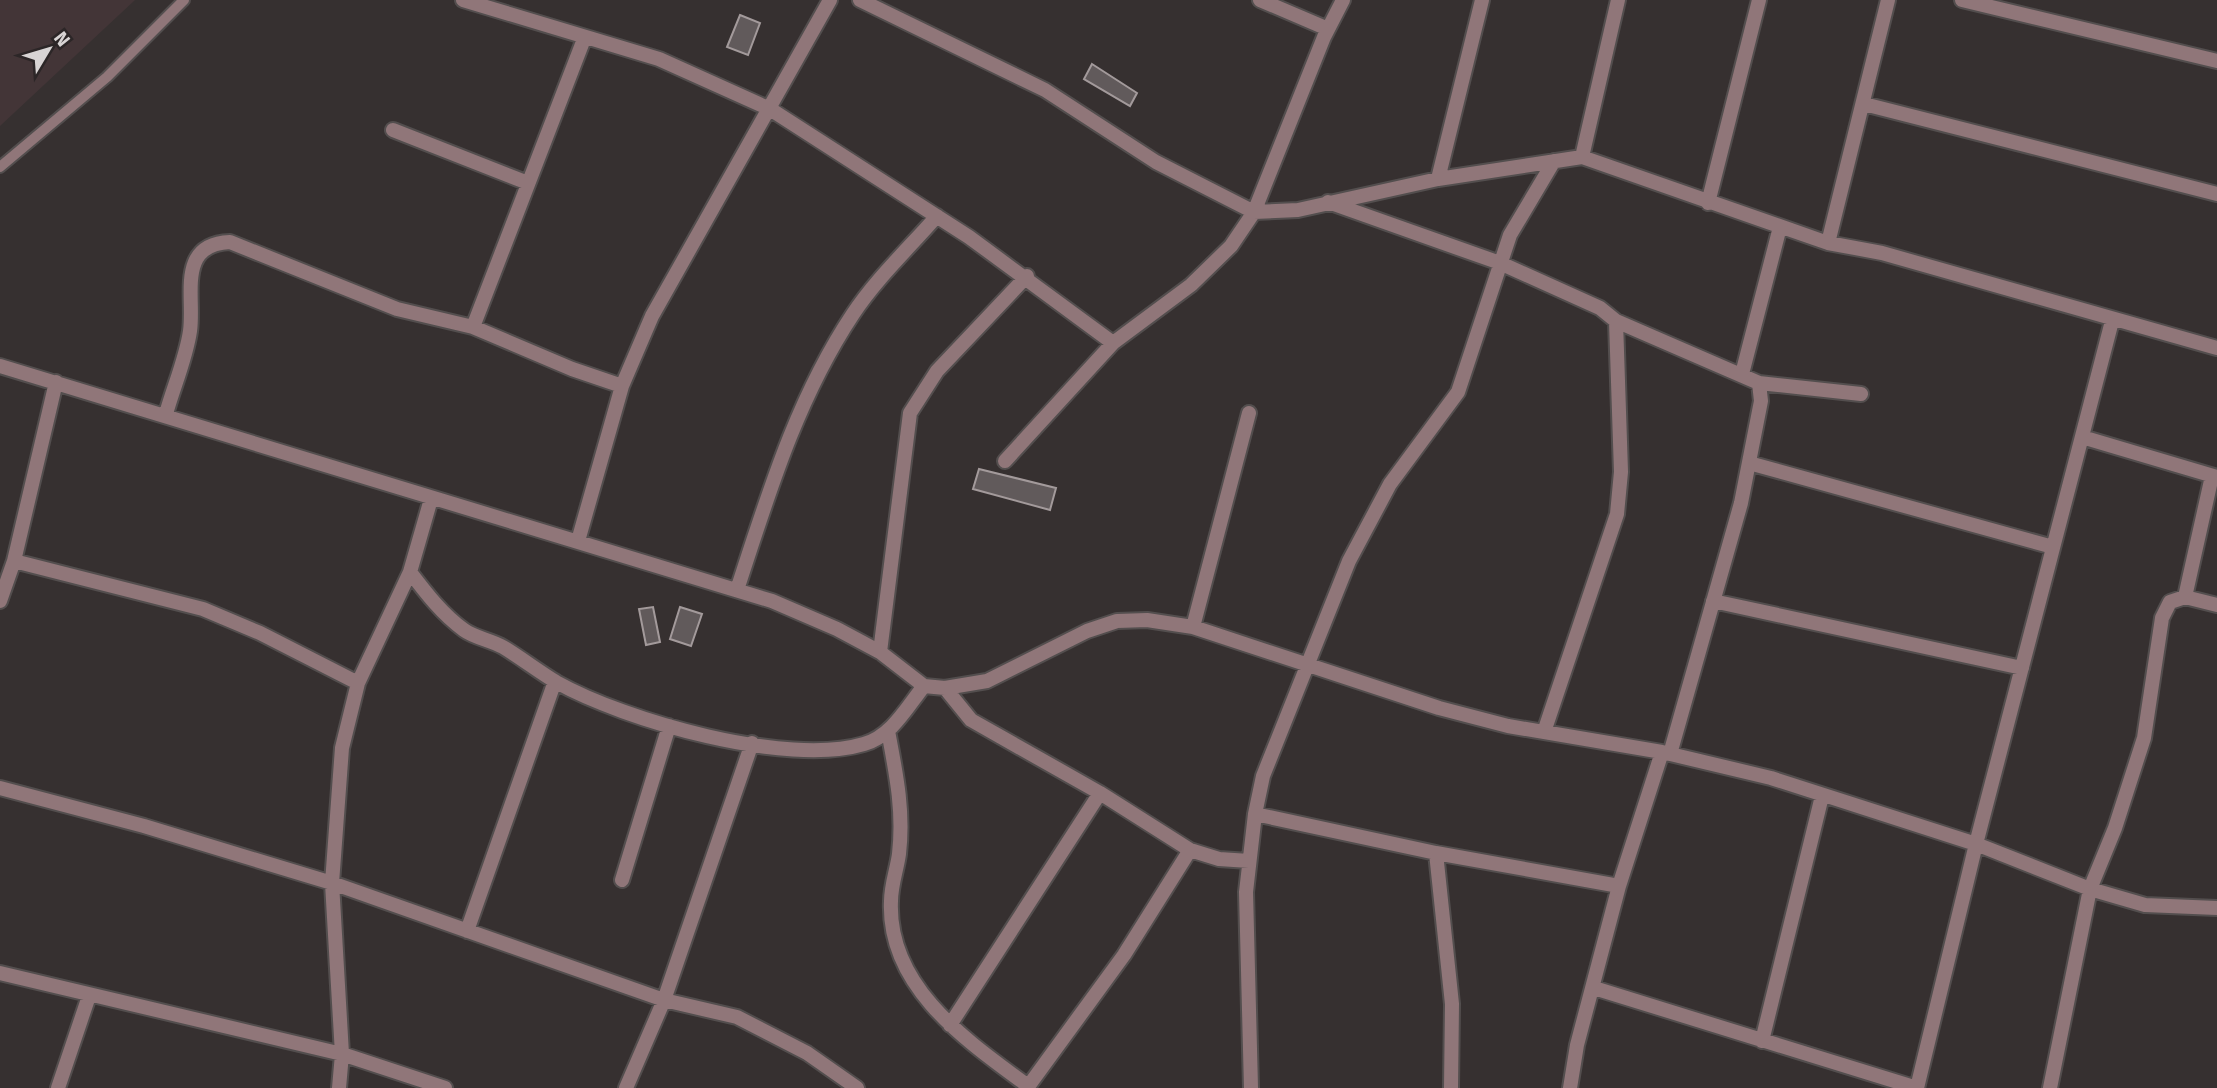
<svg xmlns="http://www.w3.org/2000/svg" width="2217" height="1088" font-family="'Fira Sans',sans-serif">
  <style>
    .built { fill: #433537 }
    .building { fill: #615a5b; stroke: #a39a9b; stroke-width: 2 }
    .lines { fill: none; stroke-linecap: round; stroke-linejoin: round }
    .lane-casing { stroke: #534e4e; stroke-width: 14 }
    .street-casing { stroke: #534e4e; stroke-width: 18 }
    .lane { stroke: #907679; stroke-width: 10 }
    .street { stroke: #907679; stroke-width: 14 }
  </style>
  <rect width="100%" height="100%" fill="#363030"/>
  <path class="built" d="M0,0h135l-135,126z"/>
  <path class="building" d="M740,15l20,8 -12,32 -21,-8z
    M1092,64l45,29 -7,13 -46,-27z
    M979,469l77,19 -6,22 -77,-21z
    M653,607l7,35 -14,3 -7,-36z
    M680,607l22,7 -11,32 -21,-7z"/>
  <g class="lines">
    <defs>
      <path id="lane" d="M0,167l107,-90 77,-77"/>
      <path id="street" d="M463,0l196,59 111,50 199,128 144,106
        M860,0l185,90 111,72 98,50 44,-2 140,-31 144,-22 246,86 54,10 335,95
        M1260,0l68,29
        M1962,0l255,61
        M1864,104l353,90
        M393,130l135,53
        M1582,157l36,-157
        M1438,179l44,-179
        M1328,202l172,61 100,45 16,13 143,62 102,11
        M1708,203l51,-203
        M1828,243l60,-243
        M473,327l111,-288
        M0,366l772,235 65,28 43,23 44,34 21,2 42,-7 100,-50 30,-10 30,-1 46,7 246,81 69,18 154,26 109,26 205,66 114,45 55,16 72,3
        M1742,374l38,-147
        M166,414c7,-26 20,-55 24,-83 5,-34 -14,-87 40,-89l167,67 76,18 99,42 50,17
        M2082,437l135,40
        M1005,461l108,-118 78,-58 40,-39 23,-34 70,-175 19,-37
        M1749,463l304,84
        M578,541l44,-155 30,-70 178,-316
        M14,561l189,48 57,24 98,50
        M410,572c16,21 32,42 54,58 11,8 27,10 39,17 18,11 35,24 53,35 70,39 231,85 308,62 28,-8 43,-37 60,-58
        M737,590c31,-95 60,-192 116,-276 23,-35 56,-66 84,-98
        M2185,597l27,-121
        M0,601l14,-40 42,-179
        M1713,601l309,67
        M1193,627l56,-214
        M880,652l30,-239 27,-42 90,-95
        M945,688l26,32 129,73 90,57 29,9 30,2
        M888,731c8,42 16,80 11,123 -2,15 -8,31 -8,47 -4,86 76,140 137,185
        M1544,732l73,-218 4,-42 -5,-151
        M1670,754l71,-251 20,-102 -2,-18
        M0,788l144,38 188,57 332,117 73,17 70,36 50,35
        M1255,814l181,39 183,33
        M1436,853l16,151 -1,84
        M622,880l47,-154
        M467,931l88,-250
        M0,973l342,81 103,34
        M1594,988l323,100 59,-244 136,-523
        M950,1025l150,-232
        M1762,1041l60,-245
        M58,1088l31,-92
        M339,1088l3,-34 -10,-171 10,-135 16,-65 52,-111 21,-73
        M626,1088l38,-88 88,-257
        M1027,1088l97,-133 66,-105
        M1251,1088l-5,-196 9,-78 8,-38 86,-215 41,-77 68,-92 52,-157 44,-74
        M1570,1088l7,-43 42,-159 43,-134
        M2050,1088l40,-199 25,-61 29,-90 18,-120 8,-16 15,-5 32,8"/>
    </defs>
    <use href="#lane" class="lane-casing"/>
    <use href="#street" class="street-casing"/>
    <use href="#lane" class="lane"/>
    <use href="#street" class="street"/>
  </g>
  <g transform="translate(49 49) rotate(52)" stroke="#2c2627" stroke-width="5" paint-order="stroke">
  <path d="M0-5L12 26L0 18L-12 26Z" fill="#d8d4d4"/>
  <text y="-10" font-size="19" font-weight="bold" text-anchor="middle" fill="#d8d4d4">N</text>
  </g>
</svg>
